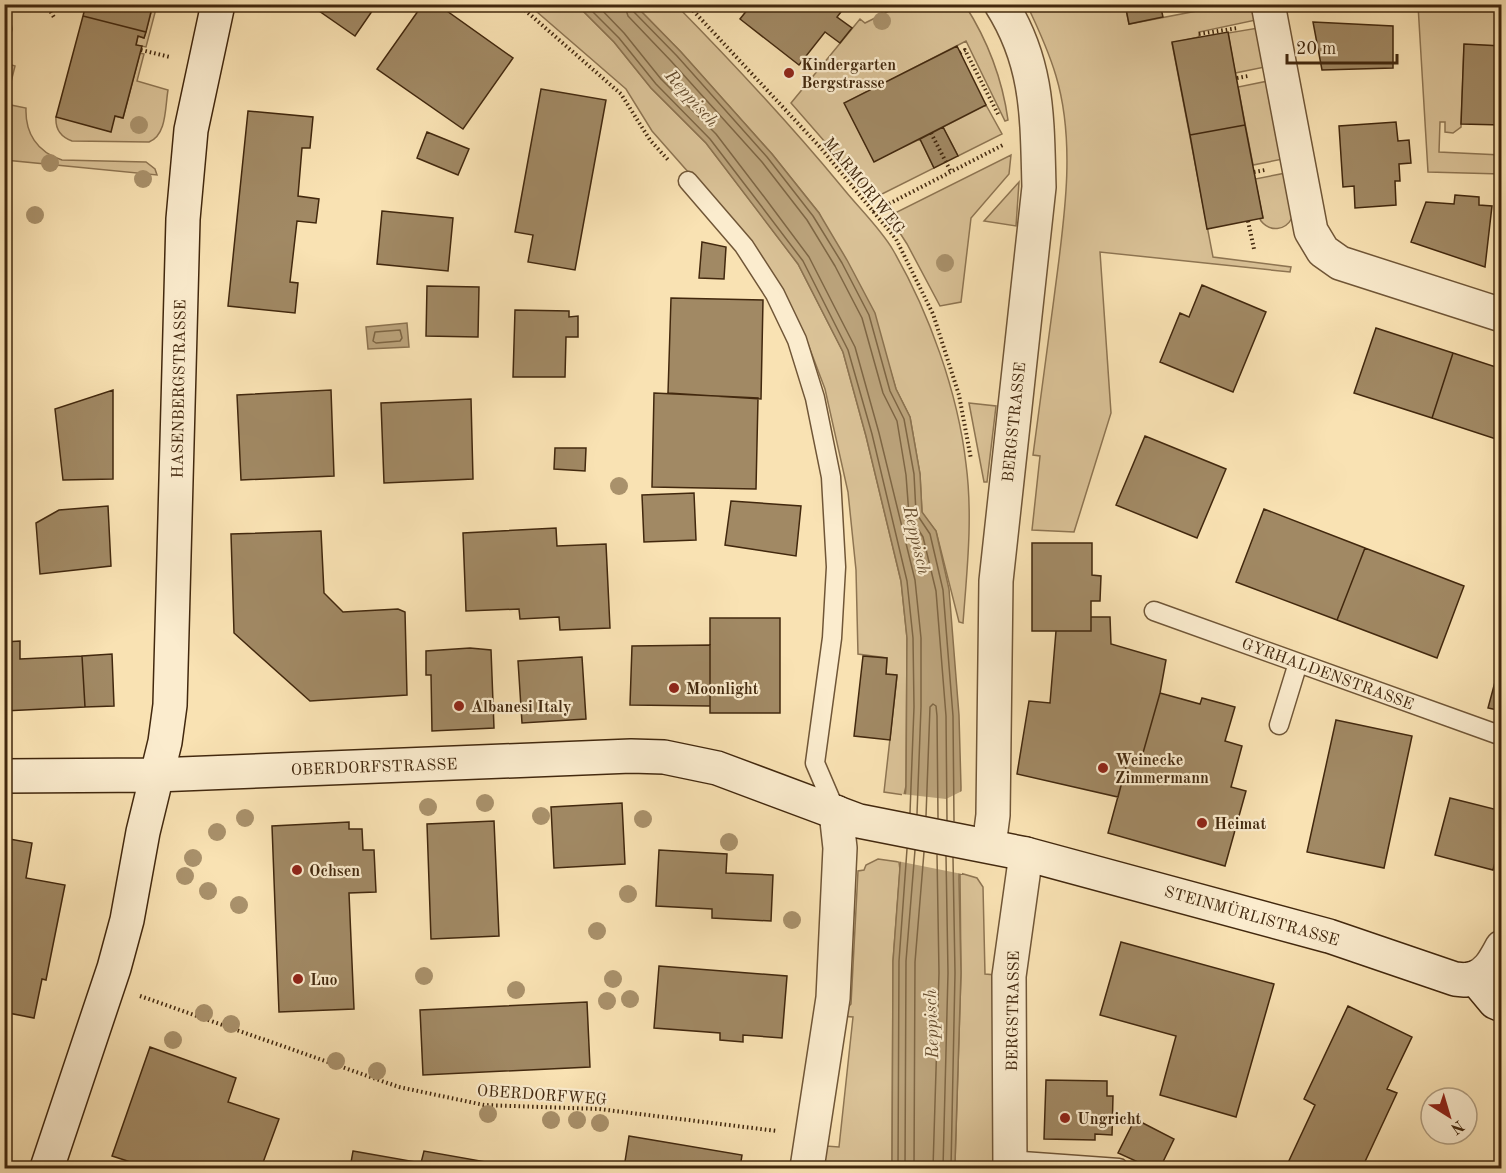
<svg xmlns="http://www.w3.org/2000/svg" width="1506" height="1173" font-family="'Old Standard TT',serif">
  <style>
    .green { fill: #dac297; stroke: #8e7552; stroke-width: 1.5 }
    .water { fill: #bba37b; stroke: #8b724f; stroke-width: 1.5 }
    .pier { fill: #f9e2b3 }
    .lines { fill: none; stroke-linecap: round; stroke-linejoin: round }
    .shore { stroke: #7e6644; stroke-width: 1.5 }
    .building { fill: #a18964; stroke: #42280e; stroke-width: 1.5 }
    .lane-casing { stroke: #705637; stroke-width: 21 }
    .street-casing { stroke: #705637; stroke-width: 36 }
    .secondary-casing { stroke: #42280e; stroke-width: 36 }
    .path { stroke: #42280e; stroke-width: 4; stroke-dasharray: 1.5 3; stroke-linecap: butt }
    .lane { stroke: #fbecce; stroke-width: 18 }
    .street { stroke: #fbecce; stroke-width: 33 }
    .secondary { stroke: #fbecce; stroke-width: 33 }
    .tree { fill: #a9916b }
    .poi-dot { fill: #8f2418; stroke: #fbecce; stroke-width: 2 }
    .labels { text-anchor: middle; stroke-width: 4.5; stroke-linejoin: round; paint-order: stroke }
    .poi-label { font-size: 16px; font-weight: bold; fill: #42280e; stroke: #fbecce; text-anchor: start }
    .street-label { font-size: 16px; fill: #42280e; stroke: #fbecce }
    .water-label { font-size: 18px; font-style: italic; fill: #664d2f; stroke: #fbecce }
  </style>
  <rect width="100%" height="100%" fill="#f9e2b3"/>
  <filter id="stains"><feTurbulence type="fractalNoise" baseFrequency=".00333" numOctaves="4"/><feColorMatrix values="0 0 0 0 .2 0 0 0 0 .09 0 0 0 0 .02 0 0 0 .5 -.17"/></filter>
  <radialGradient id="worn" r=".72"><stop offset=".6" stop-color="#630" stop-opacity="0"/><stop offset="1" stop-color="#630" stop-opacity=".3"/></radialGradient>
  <path class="green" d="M5,4l3,1 4,24 -7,32z
    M153,5h4l-11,42 -10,-2 2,-9 6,2z
    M529,5h48l37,37 37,46 55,55 49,64 43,57 45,88 23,84 35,145 6,57 -1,148 -2,9 -20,-3 13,-116 -11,-2 1,-16 -29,-4 -2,-84 -8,-78 -23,-103 -20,-53 -56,-95 -97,-110 -26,-42z
    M635,5h41c57,58 113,118 166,182 15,19 39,42 51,63 36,62 65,143 73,214 7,53 1,106 -3,159l-4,-1 -23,-91 -14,-18 -2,-39 -10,-57 -14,-28 -10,-33 -67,-143 -47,-59 -91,-102z
    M901,5h64c23,36 37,72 43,115l-3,1 -39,-80 -121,62 29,58 46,-22 14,29 -60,30 -83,-95 69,-84 5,4z
    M1027,5h98l4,19 99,-19h25l3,15 -57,12v5l-27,6 41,214 78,10 -1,5 -190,-20 11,161 -37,119 -42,-2 8,-74 -7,-1c7,-52 14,-105 21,-157 9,-71 23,-152 2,-222 -7,-24 -18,-48 -29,-71z
    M1418,5h83v41l-37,-1 -3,82 -8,6 -8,-1v-10h-5l-1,30 62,3v19l-73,-2z
    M1258,28l7,39 -30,6 -7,-40z
    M140,53l4,1 -7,27 31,9c-3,17 -1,45 -19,52l-77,-1c-11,-4 -17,-11 -16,-24l59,-1 8,2z
    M5,63l10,3 -8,32 4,7 15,3c-1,25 11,44 36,52l84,2 9,7 2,6 -152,-15z
    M1268,81l15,78 -30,6 -15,-78z
    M986,105l16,29 -44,22 -15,-29z
    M1011,155l-2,19 -38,44 -10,84 -21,4 -33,-62 -18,-28z
    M1286,173l6,45c-7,13 -22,14 -31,3l-1,-2 3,-1 -8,-39z
    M1019,182l-3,44 -32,-5z
    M969,403l27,3 -9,76h-3z
    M878,859l21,3 1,8 -7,91 -1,207h-69l3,-22 13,1 14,-130 -13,-1 11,-12 7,-133 6,-1 2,-5z
    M960,873l17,5 6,9 2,87 11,1 -3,193h-36l-2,-4 6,-191z"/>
  <path class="water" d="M577,5h58l46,47 91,102 47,59 28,47 28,53 21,76 14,28 10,57 2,38 14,19 13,58 10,126 2,72 -2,93 2,93 -6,190 2,5h-65l1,-207 13,-175 1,-148 -6,-57 -35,-145 -23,-84 -45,-88 -92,-121 -55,-55 -37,-46z
    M407,323l2,24 -41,2 -2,-22z"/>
  <path class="pier" d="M964,790l-2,84 -65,-13 5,-67 44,5z"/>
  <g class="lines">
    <path class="shore" d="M585,4l34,34 37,46 54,55 49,64 44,58 45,89 24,84 35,147 6,57 1,69 -4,106
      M596,4l28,29 37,46 55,55 49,64 44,59 46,90 24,86 36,147 6,58v69l-4,107
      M624,4l4,12 43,45 91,101 45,58 28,46 27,52 21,75 14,28 9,54 3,40 14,22 13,54 10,125 1,104
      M632,4l1,7 44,45 90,101 46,59 29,47 27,52 21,76 14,28 10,55 2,39 14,21 13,56 10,126 1,105
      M400,330l2,8 -2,3 -24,2 -3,-2 2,-9z
      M926,816l4,-109 3,-3 3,2 1,10 1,102
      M898,1168l1,-207 8,-112
      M905,1168l1,-207 9,-111
      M914,1168l1,-206 9,-110
      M933,1168l6,-195 -2,-118
      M943,1168l5,-195 -2,-117
      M951,1168l4,-195 -2,-115"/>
  </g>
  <path class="building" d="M86,4h67l-7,28 -63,-16z
    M309,4h68l-22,32z
    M423,4h14l76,54 -50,71 -86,-60z
    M752,4h88l4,4 -7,9 15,11 -12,15 -15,-11 -26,33 -59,-46z
    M1125,4h35l3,13 -34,7z
    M83,16l63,16 -2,6 -6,-2 -2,9 6,1 -19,72 -8,-2 -4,16 -55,-15z
    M1313,22l80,4v42l-71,2z
    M1228,32l17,93 -55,10 -18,-93z
    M1464,44l38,2v79l-41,-1z
    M957,46l29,59 -112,57 -30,-59z
    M541,89l65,11 -31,170 -47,-8 5,-27 -18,-3z
    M248,111l65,6 -3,31h-8l-4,48 21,3 -3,24 -19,-2 -7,61 8,1 -3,30 -67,-7z
    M1396,122l2,19 11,-1 2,23 -12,1 1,17h-5l1,24 -41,3 -1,-22 -11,1 -4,-61z
    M1245,125l18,93 -56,11 -17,-94z
    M943,127l15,29 -24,12 -14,-29z
    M427,132l42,17 -11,26 -41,-17z
    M1455,195l24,2v8l13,1 -7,61 -74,-25 15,-40 28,2z
    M382,211l71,7 -5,53 -71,-7z
    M702,242l24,5 -2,32 -25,-1z
    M1202,285l64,27 -33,80 -73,-30 20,-49 9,4z
    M427,286l52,1 -1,50 -52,-1z
    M671,298l92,2 -2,99 -93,-6z
    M515,310l54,1v6l9,-1v21h-12l-1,40h-52z
    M1376,328l77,25 -21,65 -78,-25z
    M1453,353l49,16v72l-70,-23z
    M113,390v89l-50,1 -8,-71z
    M331,390l3,86 -93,4 -4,-85z
    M654,393l104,5 -2,91 -104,-2z
    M471,399l2,80 -89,4 -3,-80z
    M1145,436l81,33 -29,69 -81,-33z
    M555,448h31l-1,23 -31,-2z
    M694,493l2,47 -52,2 -2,-47z
    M731,501l70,5 -5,50 -71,-11z
    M108,506l3,60 -71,8 -4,-51 23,-13z
    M1264,509l101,39 -28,72 -101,-38z
    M556,528l1,18 49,-2 4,84 -50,2 -1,-13 -39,2 -1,-10 -53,2 -3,-78z
    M321,531l3,62 19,19 55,-3 7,3 2,83 -97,6 -76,-68 -3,-99z
    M1032,543h60v32l9,1 -1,25h-9v30h-59z
    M1365,548l99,38 -27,72 -100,-38z
    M1091,617h19l1,27 55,16 -6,33 -19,67 -12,-4 -11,41 -101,-23 12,-73 21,2 6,-72h35z
    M710,618h70v95h-70z
    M20,641v18l62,-3 3,51 -81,4v-69z
    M710,645v61l-80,-1 2,-59z
    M470,648l21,2 3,78 -62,3 -1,-56h-5v-24z
    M112,654l2,52 -29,1 -3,-51z
    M863,656l24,2 -1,16 11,1 -7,65 -36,-4z
    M1502,656v55l-14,-3z
    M582,657l4,62 -64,4 -4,-62z
    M1160,693l40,11 2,-6 33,9 -10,34 17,5 -11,41 15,4 -21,75 -117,-33 21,-77 12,4z
    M1336,720l76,16 -28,132 -77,-16z
    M1450,798l52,13v25l-9,34 -58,-15z
    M622,803l3,61 -71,4 -3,-61z
    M494,821l5,115 -68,3 -4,-115z
    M349,822v7h13l1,21h11l2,42 -27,1 5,116 -75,3 -7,-186z
    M4,838l28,5 -6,35 39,7 -19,95 -4,-1 -8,39 -26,-5 -4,20z
    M659,850l68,4 -1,19 47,2 -2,46 -59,-3v-9l-56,-3z
    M1121,942l153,42 -38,133 -76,-22 16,-59 -76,-21z
    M659,966l128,10 -5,62 -39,-3v7l-23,-2v-7l-66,-5z
    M587,1002l3,65 -167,8 -3,-65z
    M1348,1006l64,31 -25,52 10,4 -35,75h-73l-3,-1 29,-62 -11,-6z
    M150,1047l86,31 -8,24 51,17 -18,49h-112l-37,-12z
    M1046,1080l61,1v15h6l-1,39 -17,-1v6l-51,-1z
    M1135,1119l39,20 -14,29h-9l-33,-15z
    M629,1136l113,19 -2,13h-116z
    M353,1151l68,12 3,-12 68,12 -1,5h-141z"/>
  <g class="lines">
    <defs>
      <path id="lane" d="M688,181l56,65 31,48 22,46 18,58 16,79 5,90 -4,71 -17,125 21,49
        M1154,611l348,125
        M1279,725l19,-62
        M1010,1160l109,8"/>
      <path id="street" d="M1268,4l43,227 12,20 17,12 162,52
        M989,846l4,-31 3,-234 43,-394c-2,-68 0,-123 -38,-183
        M1475,978c15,-7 19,-17 27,-31
        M807,1168l26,-170 7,-150 -4,-36
        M1010,1168l-1,-192 17,-122"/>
      <path id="secondary" d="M4,776l152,-1 475,-19 33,1 53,11 142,53 167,33 303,82 126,43 10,1 10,-2 20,24 7,3
        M47,1168l67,-200 13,-48 16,-88 22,-90 5,-37 13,-486 8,-89 27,-126"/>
    </defs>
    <use href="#lane" class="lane-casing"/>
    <use href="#street" class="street-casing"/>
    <use href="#secondary" class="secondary-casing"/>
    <path class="path" d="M46,4l9,15
      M518,4l103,90 29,46 19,21
      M687,4l132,142 77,93 37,75 26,81 12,64
      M1199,34l39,-6
      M141,50l29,7
      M960,53l5,-3 34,66
      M1237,78l11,-2
      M931,133l20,39
      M1254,172l11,-2
      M873,212l130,-67
      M1248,221l6,28
      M140,996l259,91 85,18 115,4 178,22"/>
    <use href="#lane" class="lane"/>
    <use href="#street" class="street"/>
    <use href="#secondary" class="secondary"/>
  </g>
  <g class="tree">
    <circle cx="882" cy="21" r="9"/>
    <circle cx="139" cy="125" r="9"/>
    <circle cx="50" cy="163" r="9"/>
    <circle cx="143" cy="179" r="9"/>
    <circle cx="35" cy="215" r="9"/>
    <circle cx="945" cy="263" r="9"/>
    <circle cx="619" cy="486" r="9"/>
    <circle cx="485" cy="803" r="9"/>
    <circle cx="428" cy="807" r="9"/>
    <circle cx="541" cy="816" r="9"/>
    <circle cx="245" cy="818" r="9"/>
    <circle cx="643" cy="819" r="9"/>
    <circle cx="217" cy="832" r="9"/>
    <circle cx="729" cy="842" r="9"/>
    <circle cx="193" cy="858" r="9"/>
    <circle cx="185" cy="876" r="9"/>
    <circle cx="208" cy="891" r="9"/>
    <circle cx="628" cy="894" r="9"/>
    <circle cx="239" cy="905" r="9"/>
    <circle cx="792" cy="920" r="9"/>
    <circle cx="597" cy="931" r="9"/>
    <circle cx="424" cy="976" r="9"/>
    <circle cx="613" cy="979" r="9"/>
    <circle cx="516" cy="990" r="9"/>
    <circle cx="630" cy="999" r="9"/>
    <circle cx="607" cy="1001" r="9"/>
    <circle cx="204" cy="1013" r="9"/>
    <circle cx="231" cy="1024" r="9"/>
    <circle cx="173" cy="1040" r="9"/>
    <circle cx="336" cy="1061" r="9"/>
    <circle cx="377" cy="1071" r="9"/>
    <circle cx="488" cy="1114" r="9"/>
    <circle cx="551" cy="1120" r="9"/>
    <circle cx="577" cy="1120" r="9"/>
    <circle cx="600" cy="1123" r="9"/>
  </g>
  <g class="poi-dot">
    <circle cx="789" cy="73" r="6"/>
    <circle cx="674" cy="688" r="6"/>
    <circle cx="459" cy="706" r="6"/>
    <circle cx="1103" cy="768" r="6"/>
    <circle cx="1202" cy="823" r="6"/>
    <circle cx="297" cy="870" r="6"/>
    <circle cx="298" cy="979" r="6"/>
    <circle cx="1065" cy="1118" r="6"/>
  </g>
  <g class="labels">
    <g class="poi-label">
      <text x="801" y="70">Kindergarten<tspan x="801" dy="18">Bergstrasse</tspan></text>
      <text x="686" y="694">Moonlight</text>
      <text x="471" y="712">Albanesi Italy</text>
      <text x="1115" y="765">Weinecke<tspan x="1115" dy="18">Zimmermann</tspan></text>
      <text x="1214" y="829">Heimat</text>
      <text x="309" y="876">Ochsen</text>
      <text x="310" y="985">Luo</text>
      <text x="1077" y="1124">Ungricht</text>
    </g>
    <g class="street-label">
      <text transform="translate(865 185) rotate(51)" y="6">MARMORIWEG</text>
      <text transform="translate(178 389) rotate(-89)" y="6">HASENBERGSTRASSE</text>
      <text transform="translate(1013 422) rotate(-84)" y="6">BERGSTRASSE</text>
      <text transform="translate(1328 673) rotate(20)" y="6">GYRHALDENSTRASSE</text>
      <text transform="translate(374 766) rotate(-2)" y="6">OBERDORFSTRASSE</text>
      <text transform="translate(1252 915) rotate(16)" y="6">STEINMÜRLISTRASSE</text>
      <text transform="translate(1012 1011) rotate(-89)" y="6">BERGSTRASSE</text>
      <text transform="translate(542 1094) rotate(4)" y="6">OBERDORFWEG</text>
    </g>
    <g class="water-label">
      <text transform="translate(692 98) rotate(48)" y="6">Reppisch</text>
      <text transform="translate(917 540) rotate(77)" y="6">Reppisch</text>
      <text transform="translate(931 1024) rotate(-92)" y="6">Reppisch</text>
    </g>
  </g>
  <rect width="1506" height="1173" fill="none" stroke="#f9e2b3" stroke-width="24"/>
  <rect x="6" y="6" width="1494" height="1161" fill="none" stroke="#42280e" stroke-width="3"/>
  <rect x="12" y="12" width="1482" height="1149" fill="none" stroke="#42280e" stroke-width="1.5"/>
  <g transform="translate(1449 1116) rotate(143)"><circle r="28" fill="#fbecce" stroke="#b19e81" stroke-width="1.5"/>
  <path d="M0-4.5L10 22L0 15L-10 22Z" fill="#8f2418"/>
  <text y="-9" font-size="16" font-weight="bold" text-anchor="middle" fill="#42280e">N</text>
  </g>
  <path d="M1287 54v9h110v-9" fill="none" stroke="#42280e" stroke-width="3"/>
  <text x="1296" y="54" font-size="18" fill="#42280e" stroke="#fbecce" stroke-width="4.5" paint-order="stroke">20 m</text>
  <rect width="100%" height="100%" filter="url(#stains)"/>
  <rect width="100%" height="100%" fill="url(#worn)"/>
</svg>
